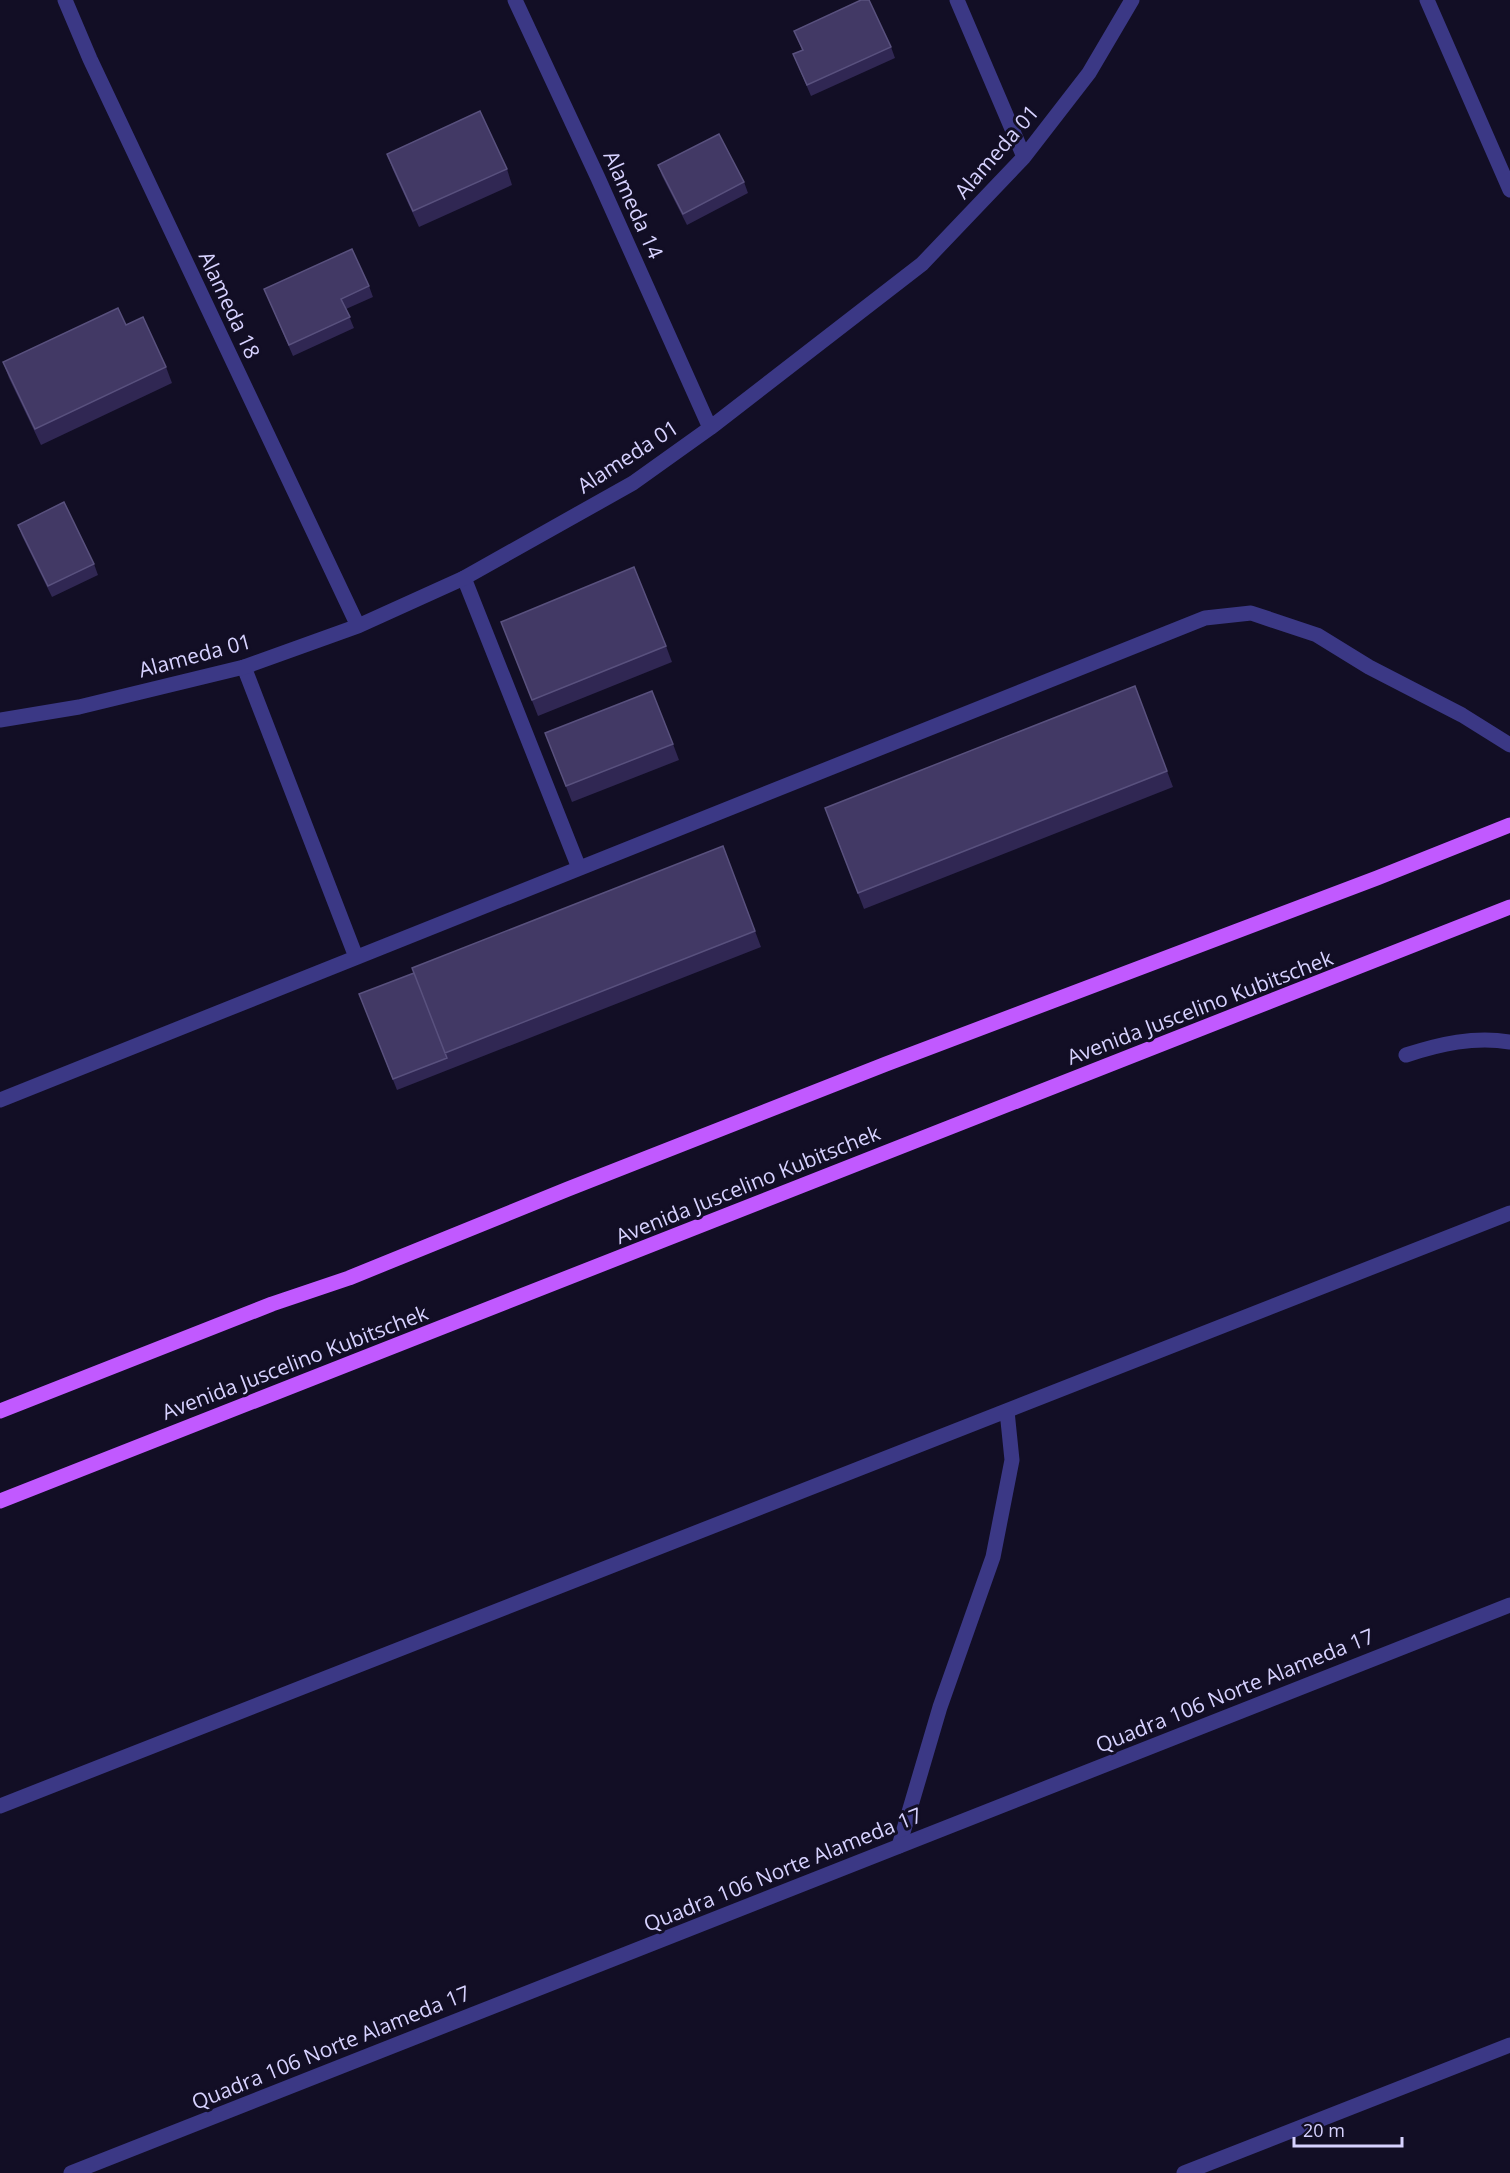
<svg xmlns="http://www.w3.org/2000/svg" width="1510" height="2173" font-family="'Open Sans',sans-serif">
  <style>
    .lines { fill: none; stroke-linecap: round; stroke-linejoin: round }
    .service { stroke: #3b3885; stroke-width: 15 }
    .minor { stroke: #3b3885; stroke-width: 15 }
    .primary { stroke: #c159ff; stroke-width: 15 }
    .wall { fill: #302753 }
    .building { fill: #423965; stroke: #59517e; stroke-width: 1.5 }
    .labels { text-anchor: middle; stroke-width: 6; stroke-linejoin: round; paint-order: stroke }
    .street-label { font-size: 21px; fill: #d7d2ff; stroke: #120e25 }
  </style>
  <rect width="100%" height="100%" fill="#120e25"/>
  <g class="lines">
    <path class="service" d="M464,578l115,290
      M244,667l112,290
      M1406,1055c34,-11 68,-19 104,-13
      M0,1100l1205,-482 46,-5 66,22 52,32 93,48 48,30
      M0,1806l1510,-593
      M899,1846l41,-139 53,-150 19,-97 -5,-49"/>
    <path class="minor" d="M65,0l25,59 268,567
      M515,0l83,178 112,250
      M957,0l67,157
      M1427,0l83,190
      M0,720l79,-13 165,-40 114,-41 106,-48 169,-95 77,-55 212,-164 102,-107 65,-84 43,-73
      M71,2173l1439,-568
      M1184,2173l326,-128"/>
    <path class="primary" d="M0,1411l272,-107 77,-26 219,-89 318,-125 491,-186 133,-53
      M0,1501l1510,-594"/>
  </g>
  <path class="wall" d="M794,31l97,16 4,11 -84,38 -18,-42 9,-4z
    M387,154l120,15 5,16 -93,42 -26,-57z
    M658,165l86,17 4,11 -61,32 -25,-49z
    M369,286l4,11 -27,12 8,19 -61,28 -29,-67z
    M126,325l40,42 6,16 -131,62 -32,-67 -6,-16z
    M18,525l76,39 4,11 -46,22 -30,-61z
    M501,622l165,24 6,16 -134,54z
    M1135,686l38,101 -309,122 -33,-85z
    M545,733l128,11 6,16 -107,42z
    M723,846l38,101 -364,143 -38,-96 55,-21z"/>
  <path class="building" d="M861,0h8l22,47 -84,38 -14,-31 10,-4 -9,-19z
    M480,111l27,58 -94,42 -26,-57z
    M719,134l25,48 -61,32 -25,-49z
    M352,249l17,37 -28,13 9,18 -61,28 -25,-56z
    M118,308l8,17 17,-8 23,50 -131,62 -32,-67z
    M64,502l30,62 -46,22 -30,-61z
    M634,567l32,79 -134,54 -31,-78z
    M1135,686l32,85 -309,122 -33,-85z
    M652,691l21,53 -107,42 -21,-53z
    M723,846l32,85 -310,122 -33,-85z
    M414,973l33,85 -54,21 -34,-85z"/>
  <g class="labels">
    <g class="street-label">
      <text transform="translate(997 152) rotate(-49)" y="7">Alameda 01</text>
      <text transform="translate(633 205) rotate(66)" y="7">Alameda 14</text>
      <text transform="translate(229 305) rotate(65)" y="7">Alameda 18</text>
      <text transform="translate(628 457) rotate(-33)" y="7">Alameda 01</text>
      <text transform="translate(195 656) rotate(-15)" y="7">Alameda 01</text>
      <text transform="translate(1200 1008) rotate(-21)" y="7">Avenida Juscelino Kubitschek</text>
      <text transform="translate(748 1185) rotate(-22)" y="7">Avenida Juscelino Kubitschek</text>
      <text transform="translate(295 1363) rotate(-21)" y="7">Avenida Juscelino Kubitschek</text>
      <text transform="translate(1235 1691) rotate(-22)" y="7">Quadra 106 Norte Alameda 17</text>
      <text transform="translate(783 1870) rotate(-22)" y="7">Quadra 106 Norte Alameda 17</text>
      <text transform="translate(331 2048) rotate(-22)" y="7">Quadra 106 Norte Alameda 17</text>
    </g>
  </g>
  <path d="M1294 2137v9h108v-9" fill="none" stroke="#d7d2ff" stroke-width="3"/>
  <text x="1303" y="2137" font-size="18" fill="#d7d2ff" stroke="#120e25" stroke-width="4.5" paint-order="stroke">20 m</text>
</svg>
